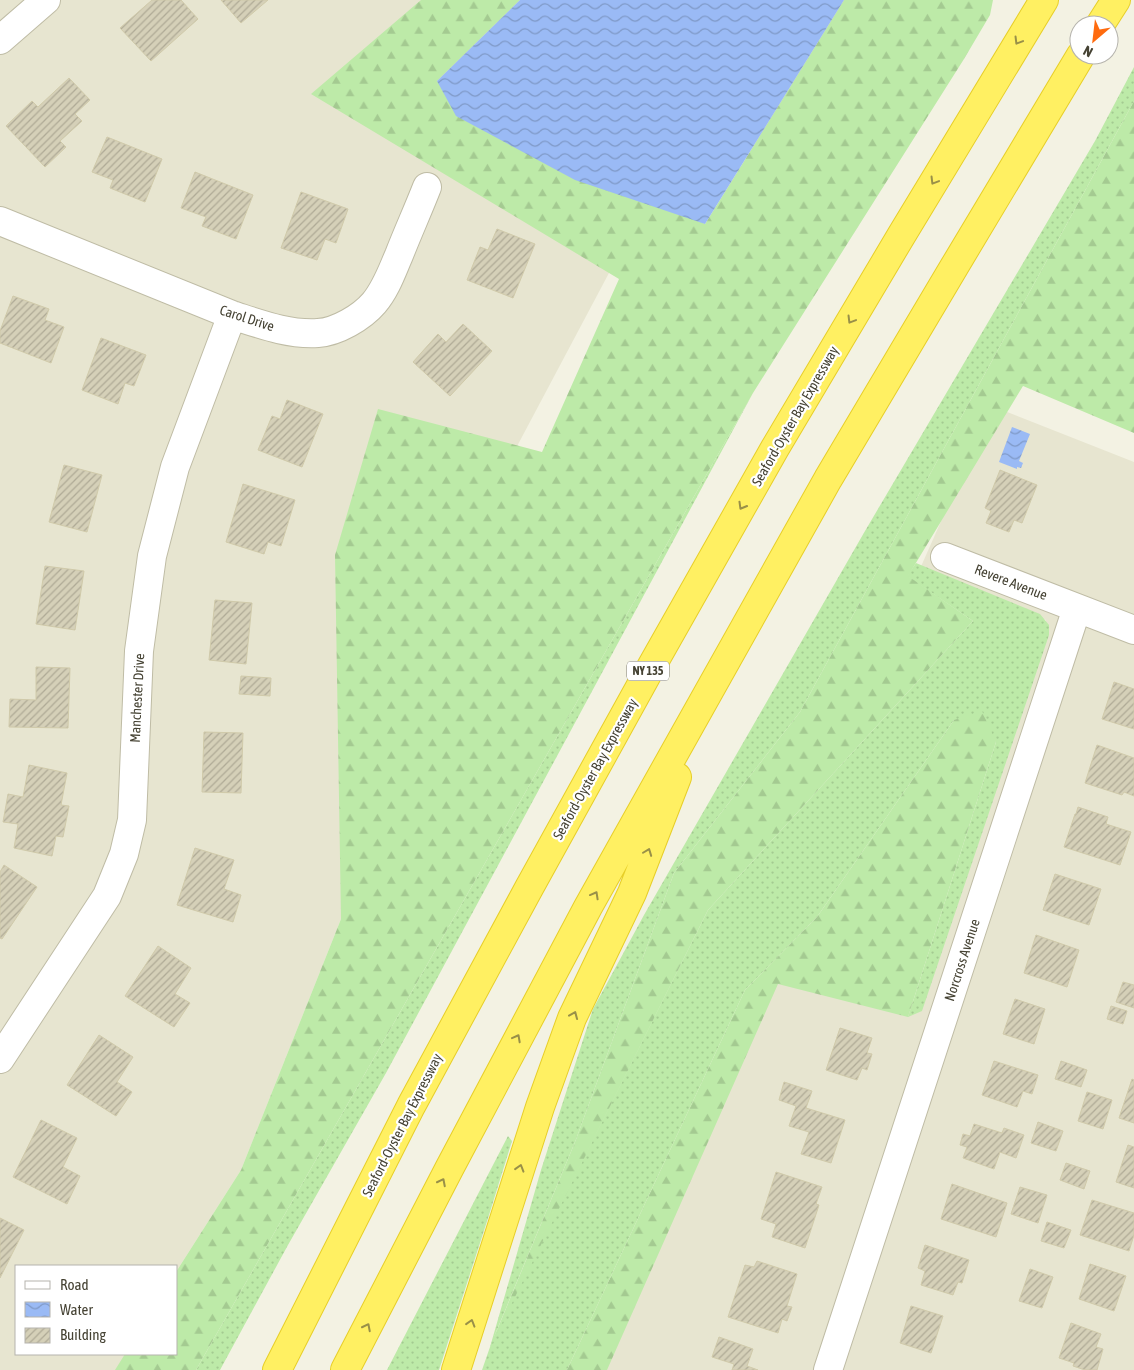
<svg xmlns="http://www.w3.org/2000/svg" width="1134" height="1370" font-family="'Asap Condensed',sans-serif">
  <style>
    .residential { fill: #e7e5d0 }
    .grass { fill: url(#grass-dots) }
    .forest { fill: url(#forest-firs) }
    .water { fill: url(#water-waves) }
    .building { fill: url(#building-hatch); stroke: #d0caaa }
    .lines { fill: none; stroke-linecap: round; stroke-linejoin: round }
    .minor-casing { stroke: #bfbca5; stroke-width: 30 }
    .motorway-casing { stroke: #e7ce28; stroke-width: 30 }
    .minor { stroke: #fff; stroke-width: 28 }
    .motorway { stroke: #fff062; stroke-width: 28 }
    .oneway { stroke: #999048 }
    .labels { text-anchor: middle; stroke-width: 4.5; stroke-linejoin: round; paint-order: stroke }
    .shield { fill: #fff; stroke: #7d7b70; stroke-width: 1 }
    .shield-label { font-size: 12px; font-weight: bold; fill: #454233 }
    .street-label { font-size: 14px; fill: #454233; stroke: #fff }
  </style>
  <defs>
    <pattern id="grass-dots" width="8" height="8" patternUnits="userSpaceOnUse" patternTransform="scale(1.25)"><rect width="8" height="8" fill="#bdeaa8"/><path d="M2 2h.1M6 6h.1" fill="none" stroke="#a4ca91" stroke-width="1.8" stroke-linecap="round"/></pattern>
    <pattern id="forest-firs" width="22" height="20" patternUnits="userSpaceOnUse" patternTransform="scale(1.25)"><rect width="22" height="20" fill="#bdeaa8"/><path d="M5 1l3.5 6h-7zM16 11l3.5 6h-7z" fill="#a4ca91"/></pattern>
    <pattern id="water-waves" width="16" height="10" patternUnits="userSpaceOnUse" patternTransform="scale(1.25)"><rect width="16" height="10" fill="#9abaf5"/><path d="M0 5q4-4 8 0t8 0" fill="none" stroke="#7f99c7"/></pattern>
    <pattern id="building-hatch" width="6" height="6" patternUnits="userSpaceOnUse" patternTransform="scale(1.25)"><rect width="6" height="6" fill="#d5d0b8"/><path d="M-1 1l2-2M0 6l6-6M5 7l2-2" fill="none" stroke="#afaa96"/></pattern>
  </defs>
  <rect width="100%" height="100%" fill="#f3f2e3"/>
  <path class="residential" d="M0,0h935l-317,256 -261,492 -16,171 -100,251 -65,102v-6h-160v88h119l-8,16h-127z
    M992,406l142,56v908h-543l182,-412 148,47 125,-385 -127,-49z"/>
  <path class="grass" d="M1134,67v34l-334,611 -126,161 -99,269 -81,195 214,-427 265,-289 -66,-45 9,-13 124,51 9,11v10l-127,376 -14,6 88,-275 -42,-22 -137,197 -72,73 -178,380h-85l8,-23 51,-177 52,-161 51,-94 221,-384 230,-390z
    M753,393l-367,680 -98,172 -68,125h-24z
    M508,1136l4,5 -23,74 -50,155h-52z"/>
  <path class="forest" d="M421,0h99l-83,81 268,143 139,-224h149l-3,15 -26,44 -211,334 -557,977h-81l10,-16h51v-82l65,-102 100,-251 -6,-364 43,-146 164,43 77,-173 -308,-185z
    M1134,101v332l-111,-47 -115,190 65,45 -265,289 -218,437 85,-205 99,-269 126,-161z
    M982,711l14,31 -88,275 -130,-33 -171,386h-40l178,-380 72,-73 137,-197z"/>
  <path class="water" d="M520,0h324l-139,224 -130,-44 -119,-64 -19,-35z
    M1012,427l18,7 -11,27 4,2 -2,5 -4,-1v2l-18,-7z"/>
  <path class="building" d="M152,0h29l17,19 -47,42 -31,-33z
    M221,0h47l-27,23z
    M69,78l21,22 -15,14 7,7 -22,20 6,6 -21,20 -39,-41 26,-25 6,6z
    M107,137l55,22 -17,43 -35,-14 3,-8 -21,-8z
    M195,172l58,23 -17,44 -34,-13 4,-9 -25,-9z
    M301,192l47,17 -12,34 -11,-4 -8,21 -36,-12z
    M497,229l38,15 -22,54 -46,-18 13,-33 8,3z
    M13,296l36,13 -4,11 19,7 -13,36 -51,-20v-12z
    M463,324l29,27 -42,45 -37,-34 25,-28 8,8z
    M101,338l45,17 -12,31 -9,-3 -7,21 -36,-14z
    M287,400l36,14 -21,53 -44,-17 14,-34 8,3z
    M64,465l38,10 -15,57 -38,-10z
    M1000,470l37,15 -15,38 -8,-3 -5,12 -23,-9 5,-12 -6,-3z
    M243,484l52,16 -14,46 -13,-4 -4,12 -38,-12z
    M45,566l39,5 -9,59 -39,-6z
    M215,600l37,3 -6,61 -37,-4z
    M36,667l34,1 -2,60 -59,-1 1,-28 26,1z
    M241,676l30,2 -1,18 -31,-2z
    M1114,682l20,7v40l-32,-10z
    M204,732l39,1 -2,60 -39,-1z
    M1097,745l37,13v38l-10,-4 -2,3 -37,-12z
    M29,765l38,8 -6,32 8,1 -6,31 -7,-1 -4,20 -38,-8 4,-24 -15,-2 5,-28 15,3z
    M1078,807l30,10 -2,7 25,8 -11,33 -56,-18 11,-33h1z
    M195,848l39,12 -10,29 17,6 -8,27 -56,-17z
    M4,865l33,22 -35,52 -2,-1v-66z
    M1055,874l46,15 -12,36 -46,-15z
    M1036,935l43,15 -12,37 -43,-14z
    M158,946l33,22 -16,26 15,9 -16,24 -49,-31z
    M1123,982l11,3v23l-18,-6z
    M1015,999l30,10 -11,35 -31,-10z
    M1111,1006l16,5 -4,13 -16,-5z
    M840,1028l32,10 -5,15 5,1 -5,16 -5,-2 -5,12 -31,-10z
    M99,1035l34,22 -16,25 15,10 -16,24 -49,-31z
    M994,1061l44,14 -6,19 -9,-3 -6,16 -35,-12z
    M1061,1061l26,9 -6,17 -26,-8z
    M1132,1079l2,1v43l-15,-5z
    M784,1082l28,9 -6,17 39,12 -14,43 -30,-9 8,-22 -20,-6 7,-20 -17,-6z
    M1087,1092l25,8 -9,29 -25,-8z
    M41,1120l36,18 -14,29 17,9 -13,28 -54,-27z
    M1038,1122l25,9 -7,20 -25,-8z
    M974,1124l28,9 2,-5 20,7 -8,23 -16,-6 -6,17 -31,-11 4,-11 -7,-2 3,-11 7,2z
    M1128,1145l6,2v41l-18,-6z
    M1066,1163l24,8 -6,18 -24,-9z
    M776,1172l46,15 -6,17 3,1 -14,43 -33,-11 4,-13 -15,-5z
    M952,1184l55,19 -11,34 -55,-18z
    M1020,1187l27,8 -9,28 -27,-9z
    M1092,1200l42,13v22l-5,16 -49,-16z
    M0,1218l24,12 -24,48z
    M1047,1222l24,8 -7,18 -23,-7z
    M925,1245l44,15 -7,23 -4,-1 -5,13 -32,-10 4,-14 -7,-3z
    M757,1261l40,13 -10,32 5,1 -5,14 -5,-2 -4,14 -50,-16 17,-52 9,2z
    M1090,1264l36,12 -12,35 -35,-12z
    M1030,1269l23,8 -11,31 -23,-7z
    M911,1306l32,10 -12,37 -31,-10z
    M1071,1323l30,11 -5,13 7,2 -6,21h-12l-12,-4 1,-3 -15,-5z
    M719,1337l34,12 -6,17 11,4h-26l2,-6 -22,-7z"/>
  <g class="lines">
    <defs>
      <path id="minor" d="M0,40l46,-40
        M0,221l232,94c28,9 57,20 86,18 19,-1 44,-16 56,-30 12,-14 18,-32 25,-48 9,-23 19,-45 28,-68
        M945,557l189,73
        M0,1059l107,-163 17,-42 8,-34 7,-169 13,-95 23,-89 57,-152
        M828,1370l249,-762"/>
      <path id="motorway" d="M1100,25l16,-25
        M277,1370l134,-264 118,-218 121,-219 125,-221 126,-212 143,-236
        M345,1370l104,-201 139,-262 240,-428 126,-212 127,-212
        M456,1370l84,-263 32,-89 60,-125 45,-116"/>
    </defs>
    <use href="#minor" class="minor-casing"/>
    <use href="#motorway" class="motorway-casing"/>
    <use href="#minor" class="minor"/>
    <use href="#motorway" class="motorway"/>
  </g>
  <defs><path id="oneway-chevron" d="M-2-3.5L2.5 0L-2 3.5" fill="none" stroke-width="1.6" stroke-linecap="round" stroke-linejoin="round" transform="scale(1.25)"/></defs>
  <g class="oneway">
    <use href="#oneway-chevron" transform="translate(1018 41) rotate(121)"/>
    <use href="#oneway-chevron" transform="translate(934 181) rotate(121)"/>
    <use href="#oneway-chevron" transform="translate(851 320) rotate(121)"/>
    <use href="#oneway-chevron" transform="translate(742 506) rotate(120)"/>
    <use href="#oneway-chevron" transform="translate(648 852) rotate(-69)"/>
    <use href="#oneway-chevron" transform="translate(595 895) rotate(-61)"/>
    <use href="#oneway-chevron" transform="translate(574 1015) rotate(-67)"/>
    <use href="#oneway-chevron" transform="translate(517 1038) rotate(-62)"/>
    <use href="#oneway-chevron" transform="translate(520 1168) rotate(-73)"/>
    <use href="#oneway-chevron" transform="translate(442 1182) rotate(-63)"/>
    <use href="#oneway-chevron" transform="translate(471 1323) rotate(-73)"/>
    <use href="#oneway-chevron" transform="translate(367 1327) rotate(-63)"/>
  </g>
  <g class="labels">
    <rect class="shield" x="627" y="661.5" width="42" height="19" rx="4"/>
    <g class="shield-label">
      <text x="648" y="675">NY 135</text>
    </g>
    <g class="street-label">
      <text transform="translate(247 318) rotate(18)" y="5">Carol Drive</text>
      <text transform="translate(795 416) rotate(-60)" y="5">Seaford-Oyster Bay Expressway</text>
      <text transform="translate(1011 582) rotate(21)" y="5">Revere Avenue</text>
      <text transform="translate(137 698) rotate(-87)" y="5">Manchester Drive</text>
      <text transform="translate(595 769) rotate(-61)" y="5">Seaford-Oyster Bay Expressway</text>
      <text transform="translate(962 960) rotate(-72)" y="5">Norcross Avenue</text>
      <text transform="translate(402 1125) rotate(-63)" y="5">Seaford-Oyster Bay Expressway</text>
    </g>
  </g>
  <rect x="15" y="1265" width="162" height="90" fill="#ffffff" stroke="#b5b3ad"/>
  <rect x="25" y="1281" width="25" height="8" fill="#ffffff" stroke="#b5b3ad"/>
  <text x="60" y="1290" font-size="15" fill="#454233">Road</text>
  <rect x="25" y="1302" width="25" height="15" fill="url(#water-waves)" stroke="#b5b3ad"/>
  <text x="60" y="1315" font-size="15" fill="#454233">Water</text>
  <rect x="25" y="1328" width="25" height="15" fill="url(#building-hatch)" stroke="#b5b3ad"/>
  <text x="60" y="1340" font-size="15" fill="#454233">Building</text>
  <g transform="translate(1094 40) rotate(208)"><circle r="24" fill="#ffffff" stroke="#b5b3ad"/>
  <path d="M0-4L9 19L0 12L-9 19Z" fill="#ff6b0e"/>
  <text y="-8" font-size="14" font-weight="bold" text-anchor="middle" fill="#454233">N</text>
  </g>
</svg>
